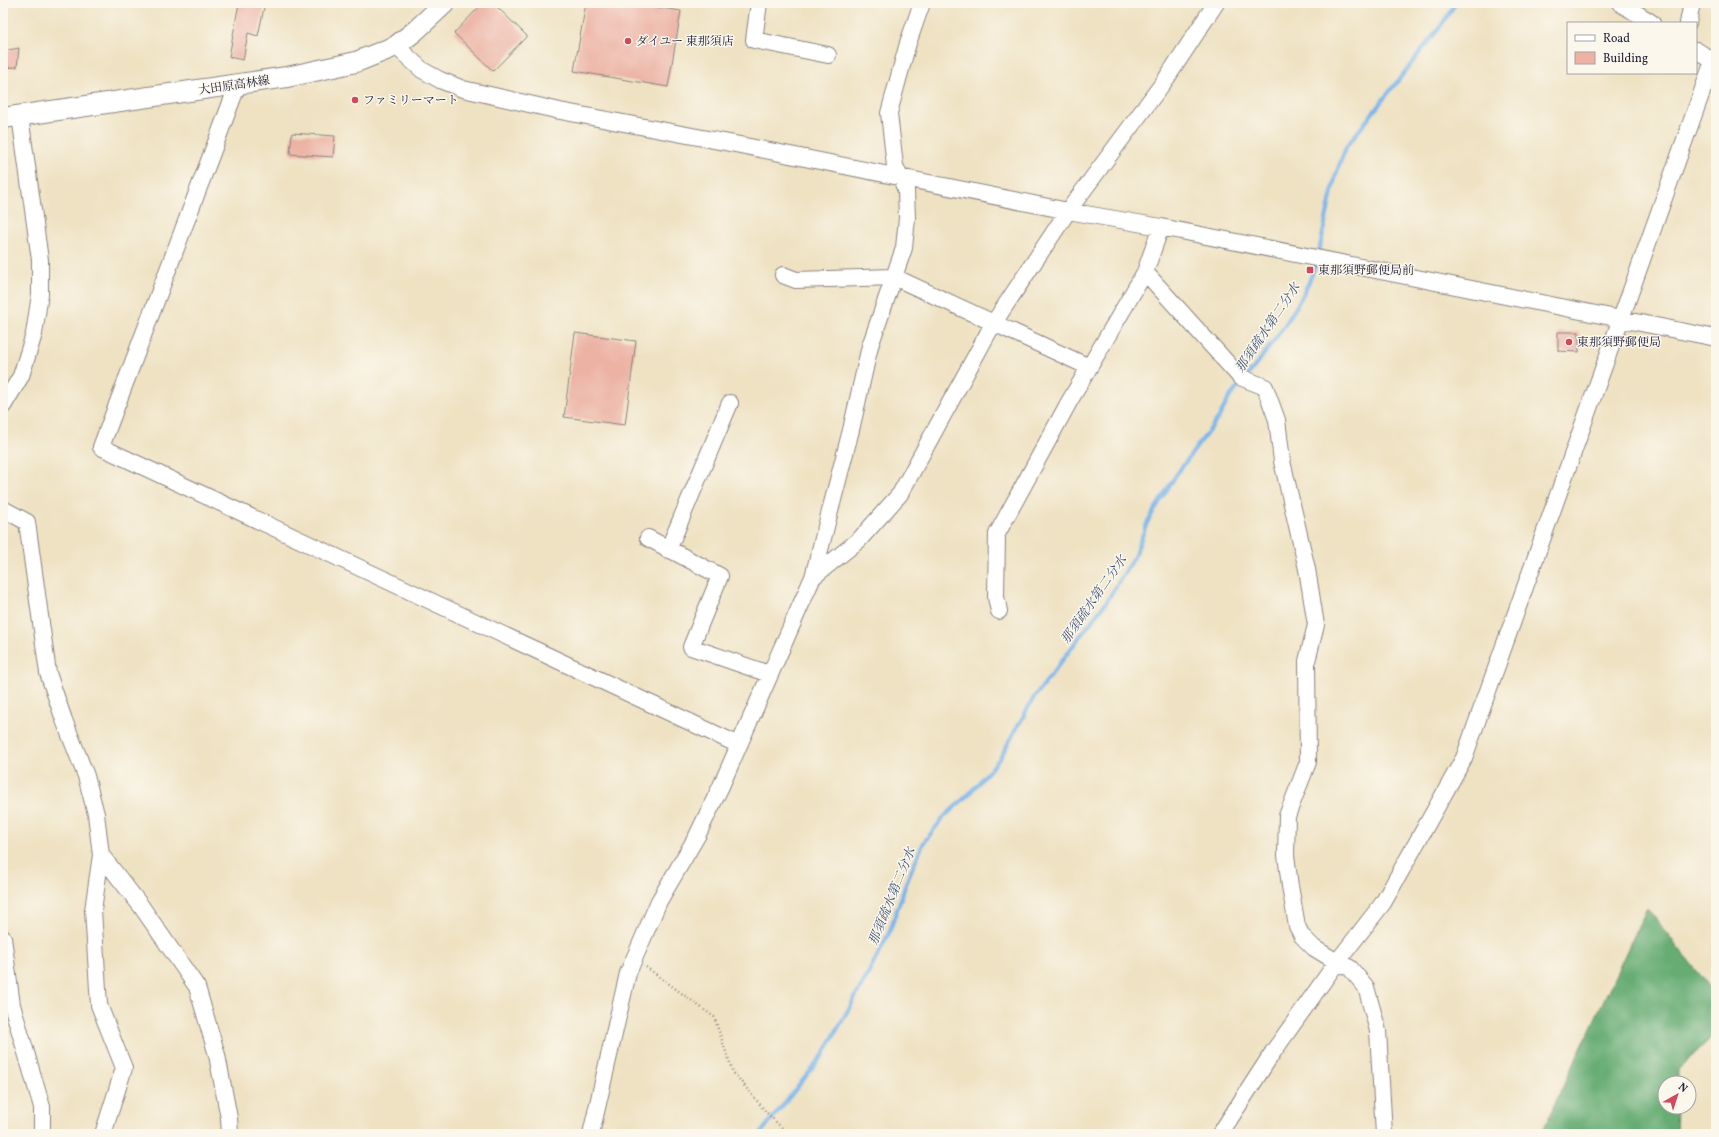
<svg xmlns="http://www.w3.org/2000/svg" width="1719" height="1137" font-family="Vollkorn,'Noto Serif JP',serif">
  <style>
    .forest { fill: #66ac73; stroke: #446757 }
    .lines { fill: none; stroke-linecap: round; stroke-linejoin: round }
    .stream { stroke: #7ab5eb; stroke-width: 4 }
    .building { fill: #ecb3a5 }
    .minor-casing { stroke: #88827f; stroke-width: 18 }
    .major-casing { stroke: #88827f; stroke-width: 22 }
    .path { stroke: #88827f; stroke-width: 2.5; stroke-dasharray: 1 3; stroke-linecap: butt }
    .minor { stroke: #fff; stroke-width: 16 }
    .major { stroke: #fff; stroke-width: 20 }
    .poi-dot { fill: #d1495b; stroke: #fbf7ec; stroke-width: 1.5 }
    .labels { text-anchor: middle; stroke-width: 3; stroke-linejoin: round; paint-order: stroke }
    .poi-label { font-size: 12px; fill: #22223b; stroke: #fbf7ec; text-anchor: start }
    .street-label { font-size: 12px; fill: #22223b; stroke: #fbf7ec }
    .water-label { font-size: 13px; font-style: italic; fill: #415579; stroke: #fbf7ec }
  </style>
  <rect width="100%" height="100%" fill="#fbf7ec"/>
  <filter id="ink" filterUnits="userSpaceOnUse"><feTurbulence type="fractalNoise" baseFrequency=".025" numOctaves="2"/><feDisplacementMap in="SourceGraphic" scale="8" xChannelSelector="R" yChannelSelector="G"/><feConvolveMatrix kernelMatrix="1 2 1 2 8 2 1 2 1" color-interpolation-filters="sRGB"/></filter>
  <filter id="wash" filterUnits="userSpaceOnUse"><feTurbulence type="fractalNoise" baseFrequency=".012" numOctaves="4" result="noise"/><feDisplacementMap in="SourceGraphic" scale="16" xChannelSelector="R" yChannelSelector="G"/><feGaussianBlur stdDeviation="0.9" result="paint"/><feColorMatrix in="noise" values="0 0 0 0 0 0 0 0 0 0 0 0 0 0 0 0 0 1.4 0 .05"/><feComposite in="paint" operator="in"/></filter>
  <g filter="url(#wash)">
    <rect width="100%" height="100%" fill="#efe2c3"/>
    <path class="forest" d="M1647,908l69,87v38l-38,37v13h-13v24h12l-1,27h-120l-13,-5z"/>
    <g class="lines">
      <path class="stream" d="M1318,256l18,-82 10,-27 94,-120 16,-24
        M1248,375c24,-30 58,-75 68,-113
        M760,1134l63,-79 43,-77 23,-45 19,-55 16,-36 20,-25 25,-23 31,-36 33,-59 74,-98 27,-44 14,-36 28,-46 43,-58 10,-19 13,-16"/>
    </g>
    <g id="blocks">
      <path class="building" d="M239,3h26l-7,33 -10,-3 -5,27 -14,-3z
        M483,3h10l34,33 -34,35 -39,-38z
        M586,3h47l48,8 -13,76 -94,-16z
        M19,48l-2,19 -14,1v-17z
        M292,133l43,3 -2,21 -43,-3z
        M1558,332h21v20l-21,-1z
        M575,333l61,8 -11,84 -61,-8z"/>
    </g>
  </g>
  <g filter="url(#ink)">
    <use href="#blocks" fill-opacity="0" stroke="#88827f" stroke-width="1"/>
    <g class="lines">
      <defs>
        <path id="minor" d="M759,3l-5,37 74,15
          M1620,3l32,20
          M1688,23l4,-20
          M396,46l26,24 18,10 23,9 97,22 180,34 328,66 93,16 555,111
          M1696,50l20,13
          M238,84l-137,363 638,298
          M1161,227l-16,45 95,105 25,10 12,33 5,41 25,108 9,56 -9,36 1,101 -21,54 -1,39 4,31 7,40 5,10 12,12 23,14 13,6 16,19 12,44 6,103
          M783,275l13,5 98,-3 195,90
          M3,406l18,-30 13,-42 6,-40v-34l-20,-144
          M3,509l24,13 21,151 16,47 22,56 10,38 5,41 40,51 56,81 20,68 12,63 1,16
          M648,538l72,38 -29,71 78,27
          M668,550l62,-147
          M813,577l46,-37 41,-46 93,-170 75,-113 98,-132 50,-76
          M999,611l-3,-14 1,-63 72,-132 76,-130
          M101,855l-8,55 6,95 25,63 -21,66
          M3,938l9,67 30,102v27
          M591,1134l37,-161 31,-72 38,-65 24,-50 92,-209 38,-147 19,-84 34,-98 3,-30 -1,-28 -11,-24 -6,-53 19,-70 14,-40
          M1220,1134l53,-82 64,-90 46,-59 81,-145 249,-697"/>
        <path id="major" d="M3,118l284,-41 69,-15 40,-16 19,-15 30,-28"/>
      </defs>
      <use href="#minor" class="minor-casing"/>
      <use href="#major" class="major-casing"/>
      <path class="path" d="M646,967l68,50 19,55 34,41 21,21"/>
      <use href="#minor" class="minor"/>
      <use href="#major" class="major"/>
    </g>
  </g>
  <g class="poi-dot">
    <circle cx="628" cy="41" r="4"/>
    <circle cx="355" cy="100" r="4"/>
    <rect x="1306" y="266" width="8" height="8" rx="2"/>
    <circle cx="1569" cy="342" r="4"/>
  </g>
  <g class="labels">
    <g class="poi-label">
      <text x="636" y="45">ダイユー 東那須店</text>
      <text x="363" y="104">ファミリーマート</text>
      <text x="1318" y="274">東那須野郵便局前</text>
      <text x="1577" y="346">東那須野郵便局</text>
    </g>
    <g class="street-label">
      <text transform="translate(234 85) rotate(-8)" y="4">大田原高林線</text>
    </g>
    <g class="water-label">
      <text transform="translate(1267 327) rotate(-56)" y="5">那須疏水第二分水</text>
      <text transform="translate(1093 599) rotate(-55)" y="5">那須疏水第二分水</text>
      <text transform="translate(891 896) rotate(-68)" y="5">那須疏水第二分水</text>
    </g>
  </g>
  <rect width="1719" height="1137" fill="none" stroke="#fbf7ec" stroke-width="16"/>
  <rect x="1567" y="22" width="130" height="52" fill="#fbf7ec" stroke="#a4a2a5"/>
  <rect x="1575" y="35" width="20" height="6" fill="#ffffff" stroke="#a4a2a5"/>
  <text x="1603" y="42" font-size="12" fill="#22223b">Road</text>
  <rect x="1575" y="52" width="20" height="12" fill="#ecb3a5" stroke="#a4a2a5"/>
  <text x="1603" y="62" font-size="12" fill="#22223b">Building</text>
  <g transform="translate(1677 1095) rotate(39)"><circle r="19" fill="#fbf7ec" stroke="#a4a2a5"/>
  <path d="M0-3L7 15L0 10L-7 15Z" fill="#d1495b"/>
  <text y="-6" font-size="11" font-weight="bold" text-anchor="middle" fill="#22223b">N</text>
  </g>
</svg>
